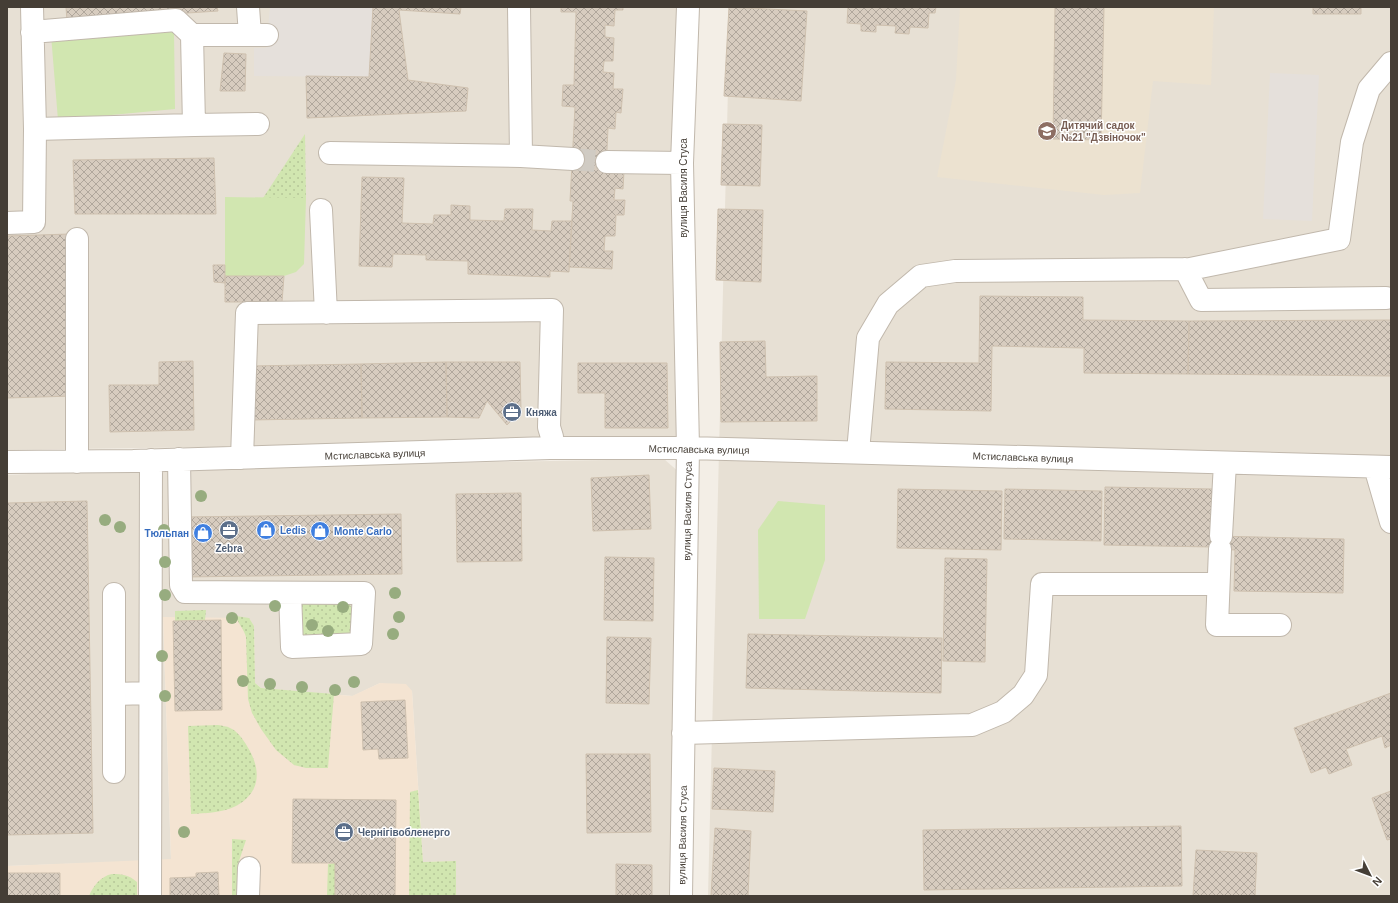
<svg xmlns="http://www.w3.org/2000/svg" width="1398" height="903" font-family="Arial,sans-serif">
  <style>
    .residential { fill: #e7e0d4 }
    .commercial { fill: #f4e4d2 }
    .industrial { fill: #e5e0db }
    .education { fill: #ece2d0 }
    .grass { fill: url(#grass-dots) }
    .park { fill: #d1e6b0 }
    .building { fill: url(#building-cross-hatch); stroke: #cfc1af }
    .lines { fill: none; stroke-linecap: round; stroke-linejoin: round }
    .minor-tunnel { stroke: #d0cbc3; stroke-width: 22; stroke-dasharray: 22 11; stroke-linecap: butt }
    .minor-casing { stroke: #c1b8ac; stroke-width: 24 }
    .minor { stroke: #fff; stroke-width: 22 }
    .tree { fill: #97ac7f }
    .labels { text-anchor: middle; stroke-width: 3; stroke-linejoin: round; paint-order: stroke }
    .education-label { font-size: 10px; font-weight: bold; fill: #785e54; stroke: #fff; text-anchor: start }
    .street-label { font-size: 10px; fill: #453e36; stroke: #fff }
    .service-label { font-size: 10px; font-weight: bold; fill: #4e5e75; stroke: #fff; text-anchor: start }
    .shop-label { font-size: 10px; font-weight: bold; fill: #366cbe; stroke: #fff; text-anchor: start }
  </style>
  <defs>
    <pattern id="grass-dots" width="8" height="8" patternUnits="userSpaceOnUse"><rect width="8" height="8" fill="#d1e6b0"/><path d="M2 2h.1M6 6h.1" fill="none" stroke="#b5c698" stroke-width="1.8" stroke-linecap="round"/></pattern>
    <pattern id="building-cross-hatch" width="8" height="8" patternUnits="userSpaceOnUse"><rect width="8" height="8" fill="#d7ccbf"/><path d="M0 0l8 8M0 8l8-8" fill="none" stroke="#b0a79c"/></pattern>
  </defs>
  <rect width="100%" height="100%" fill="#f3eee6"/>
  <path class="residential" d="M7,7h676l-6,433 -670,10z
    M730,7h661v889h-683z
    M664,459l16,14 -8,423h-216v-35l-33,1 -11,-171 -32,-8 -27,13 -92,-8 -6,-5 -1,-57 -91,-9 8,243 -164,6v-391l158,-7z"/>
  <path class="commercial" d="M163,617l86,1 5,8 1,57 6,5 91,8 28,-13 26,1 6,7 11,171 33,-1v35h-449v-30l164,-7z"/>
  <path class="industrial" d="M270,7h103l-4,70 -115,-1v-28h12z
    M1270,73l49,2 -7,146 -49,-2z"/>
  <path class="education" d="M960,7h254l-3,78 -58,-4 -13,112 -36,2 -167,-18 19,-97z"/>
  <path class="grass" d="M305,134l1,64h-43z
    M302,597l43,1 10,14 -1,28 -44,2 -11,-9 -4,-26z
    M206,610l-1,10 -30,1v-10z
    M236,616l13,2 5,8 1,57 6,5 73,6 -6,74h-22l-12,-3 -18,-15 -15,-21 -9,-16 -4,-14 -2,-62c-2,-8 -8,-13 -10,-21z
    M218,725c4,1 9,1 12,3 7,3 13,11 17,18 14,22 15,46 -11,60 -13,7 -31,7 -45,8l-3,-88z
    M418,790l5,72 33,-1v35h-47l1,-104z
    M232,839l14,1 -8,24v32h-6z
    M335,863v33h-8l1,-32z
    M112,874c11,0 17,1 25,8v14h-48c4,-10 12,-20 23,-22z"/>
  <path class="park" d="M174,30l1,79 -117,11 -7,-85z
    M225,197l81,1 -2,66 -8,8 -12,4h-59z
    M778,501l47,4v55l-20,59h-46l-1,-89z"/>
  <path class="building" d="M66,7h151l1,4 -151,10z
    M373,7h88l-1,7 -61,-4 9,70 60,8 -2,23 -159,7 -1,-42 63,1z
    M561,7h62v3h-8l-1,16 -9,-1v12l9,1 -1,23h-9l-1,11 11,1 -1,16h10l-2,24 -5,-1 -1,17 -7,-1 -2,42 18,1 -1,18 -8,-1 -1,12h11l-1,15h-8l-1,21h-10l-1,15h9l-1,18 -43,-2 4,-66h-3l5,-94 -13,-1 1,-21h11l2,-73h-15z
    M729,7l78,4 -6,90 -77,-5z
    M848,7h88l-1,6h-6l-1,15 -18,-1 -1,7 -14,-1 1,-7 -20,-1v7l-15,-1v-7l-14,-1z
    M1055,7h49l-3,133 -48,-1z
    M1313,7h48v7h-48z
    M224,53l22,1 -1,37h-25z
    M723,124l39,1 -2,61 -39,-1z
    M214,158l2,56h-141l-2,-54z
    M362,177l42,1 -2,45 31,1 1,-9h17v-10l19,1v14l34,1 1,-12h28l-1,21 19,1 1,-10h20l-3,51 -19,-1v6l-82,-3v-13l-42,-1v-5l-33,-1 -1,13 -33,-1z
    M718,209l45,1 -2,72 -45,-2z
    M70,234l3,162 -66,2v-162z
    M213,265h12v18l-11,-1z
    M225,276h59l-2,26h-57z
    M980,296l103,1v23l106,1 -1,53 -104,-1v-25l-92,-2 -1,65 -106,-2 1,-47 93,1z
    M1391,320v56l-203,-2 1,-53z
    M765,341l1,36 51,-1v45l-96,1 -1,-80z
    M193,361l1,69 -84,2 -1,-47h50v-23z
    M446,362h74l1,49 -14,14 -20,-24 -8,17 -32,-1z
    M446,362l1,55 -85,1 -1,-54z
    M578,363h89l1,65h-63v-35h-27z
    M361,364l1,54 -111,2 -1,-54z
    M649,475l2,54 -58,2 -2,-53z
    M1105,487l108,2 -1,58 -108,-2z
    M898,489l104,2 -1,59 -104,-2z
    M1005,489l97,2 -1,50 -97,-2z
    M521,493l1,68 -65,1 -1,-68z
    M87,501l6,332 -86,2v-332z
    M401,514l1,60 -218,3v-60z
    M1214,536l130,3 -1,54 -109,-2 1,-41 -21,-1z
    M605,557l49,1 -1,63 -49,-1z
    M945,558l42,1 -2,103 -42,-1z
    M221,620l1,90 -47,1 -2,-90z
    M748,634l194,4 -1,55 -195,-5z
    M607,637l44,1 -2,66 -43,-1z
    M1391,693v52l-6,3 -3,-12 -36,13 6,16 -23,9 -3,-7 -15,6 -17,-45z
    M405,700l3,58 -29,1 -1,-10 -15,1 -2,-48z
    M586,754h64l1,78 -64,1z
    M714,768l61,3 -2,41 -61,-3z
    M1391,791v48l-4,1 -15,-42z
    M293,799l103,1 -1,96h-60v-33h-43z
    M1181,826l1,60 -258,4 -1,-60z
    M715,828l36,3 -3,65h-37z
    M1196,850l61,3 -2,43h-62z
    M616,864l36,1v31h-36z
    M218,872l1,24h-49v-18l26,-1v-4z
    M7,873h53v23h-53z"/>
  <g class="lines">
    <path class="minor-tunnel" d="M573,159l34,3"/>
    <defs>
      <path id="minor" d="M248,7l2,28
        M519,7l2,149
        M32,32l144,-12 16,15 2,90 -159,4
        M192,35h75
        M194,125l64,-1
        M330,153l191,3 52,3
        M607,162l75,1
        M321,210l5,103
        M7,223l27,-1 1,-93 -3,-122
        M77,239v223
        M1185,269l16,31 185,-2
        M858,452l10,-114 20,-34 33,-28 34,-5 235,-2 149,-30 13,-97 17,-53 22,-26
        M242,458l5,-145 305,-3 -3,117 3,10 -2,11
        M179,459l2,126 4,7 179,1 -3,51 -69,3 -2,-54
        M7,462l126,-1 417,-13h138l703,19
        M1375,467l16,55
        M1221,536l4,-73
        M1220,549l-3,76h63
        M114,594v178
        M114,694l37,-1
        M683,733l289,-8 31,-13 20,-17 13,-20 6,-91h176
        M150,896l1,-436
        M248,896l1,-28
        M681,896l7,-448 -6,-285 6,-156"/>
    </defs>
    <use href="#minor" class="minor-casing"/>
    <use href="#minor" class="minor"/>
  </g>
  <g class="tree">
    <circle cx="201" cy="496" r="6"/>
    <circle cx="105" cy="520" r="6"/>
    <circle cx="120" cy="527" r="6"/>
    <circle cx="164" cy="530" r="6"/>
    <circle cx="165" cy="562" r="6"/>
    <circle cx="395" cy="593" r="6"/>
    <circle cx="165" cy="595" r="6"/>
    <circle cx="275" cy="606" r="6"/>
    <circle cx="343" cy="607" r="6"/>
    <circle cx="399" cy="617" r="6"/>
    <circle cx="232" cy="618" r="6"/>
    <circle cx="312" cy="625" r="6"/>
    <circle cx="328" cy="631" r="6"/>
    <circle cx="393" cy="634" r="6"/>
    <circle cx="162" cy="656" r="6"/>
    <circle cx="243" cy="681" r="6"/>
    <circle cx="354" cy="682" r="6"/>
    <circle cx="270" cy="684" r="6"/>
    <circle cx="302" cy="687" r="6"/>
    <circle cx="335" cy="690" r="6"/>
    <circle cx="165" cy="696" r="6"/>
    <circle cx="184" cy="832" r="6"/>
  </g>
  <defs>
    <symbol id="school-disc" viewBox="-11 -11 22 22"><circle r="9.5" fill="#8d6e63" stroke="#fff"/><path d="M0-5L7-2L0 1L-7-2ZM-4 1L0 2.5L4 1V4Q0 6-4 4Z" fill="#fff"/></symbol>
    <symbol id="office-disc" viewBox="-11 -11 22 22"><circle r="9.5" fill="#5c6f8a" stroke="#fff"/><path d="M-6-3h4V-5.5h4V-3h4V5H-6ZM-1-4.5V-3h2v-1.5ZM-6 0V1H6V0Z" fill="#fff"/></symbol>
    <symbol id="shop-disc" viewBox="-11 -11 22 22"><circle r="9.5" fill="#3f7fe0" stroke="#fff"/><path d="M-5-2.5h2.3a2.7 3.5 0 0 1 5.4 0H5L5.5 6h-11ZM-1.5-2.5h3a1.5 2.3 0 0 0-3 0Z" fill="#fff"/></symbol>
  </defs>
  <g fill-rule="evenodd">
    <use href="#school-disc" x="1036" y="120" width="22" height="22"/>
    <use href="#office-disc" x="501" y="401" width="22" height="22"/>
    <use href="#office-disc" x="218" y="519" width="22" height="22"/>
    <use href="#shop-disc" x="255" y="519" width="22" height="22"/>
    <use href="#shop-disc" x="309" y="520" width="22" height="22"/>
    <use href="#shop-disc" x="192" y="522" width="22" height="22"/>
    <use href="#office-disc" x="333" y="821" width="22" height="22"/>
  </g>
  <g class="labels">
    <g class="education-label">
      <text x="1061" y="129">Дитячий садок<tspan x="1061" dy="12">№21 "Дзвіночок"</tspan></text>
    </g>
    <g class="street-label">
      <text transform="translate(683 188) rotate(-90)" y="4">вулиця Василя Стуса</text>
      <text transform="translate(699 449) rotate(1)" y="4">Мстиславська вулиця</text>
      <text transform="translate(375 454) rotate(-2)" y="4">Мстиславська вулиця</text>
      <text transform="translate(1023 457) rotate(2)" y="4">Мстиславська вулиця</text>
      <text transform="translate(687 511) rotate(-89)" y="4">вулиця Василя Стуса</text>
      <text transform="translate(682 835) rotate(-89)" y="4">вулиця Василя Стуса</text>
    </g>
    <g class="service-label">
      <text x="526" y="416">Княжа</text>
      <text x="229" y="552" text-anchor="middle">Zebra</text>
      <text x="358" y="836">Чернігівобленерго</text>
    </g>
    <g class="shop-label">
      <text x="280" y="534">Ledis</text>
      <text x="334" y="535">Monte Carlo</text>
      <text x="189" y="537" text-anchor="end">Тюльпан</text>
    </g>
  </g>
  <rect width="1398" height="903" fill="none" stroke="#453e36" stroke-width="16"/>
  <g transform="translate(1370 875) rotate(132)" stroke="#ffffff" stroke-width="3" paint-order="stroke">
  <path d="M0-3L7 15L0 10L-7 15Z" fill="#453e36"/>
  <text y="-6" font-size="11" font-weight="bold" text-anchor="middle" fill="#453e36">N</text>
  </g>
</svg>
